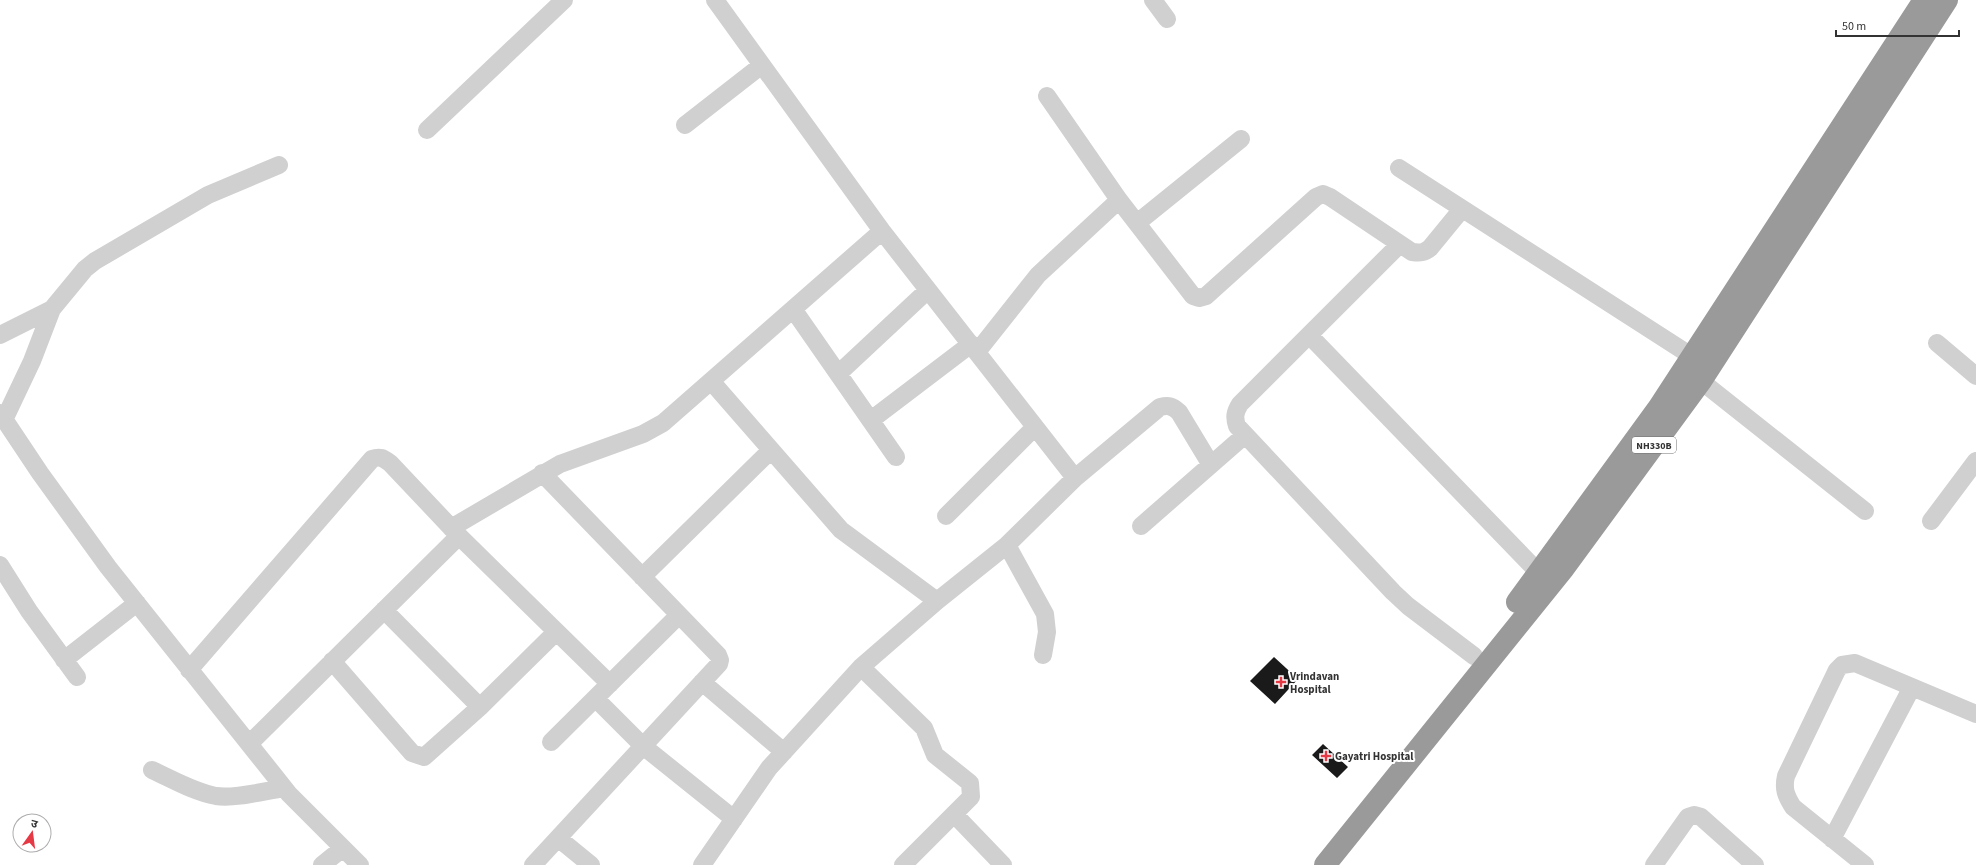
<svg xmlns="http://www.w3.org/2000/svg" width="1976" height="865" font-family="'Source Sans 3','Noto Sans Devanagari',sans-serif">
  <style>
    .building { fill: #1a1a1a }
    .lines { fill: none; stroke-linecap: round; stroke-linejoin: round }
    .street { stroke: #d0d0d0; stroke-width: 18 }
    .highway { stroke: #9a9a9a; stroke-width: 22 }
    .poi-dot { fill: #e63946; stroke: #fff; stroke-width: 1.5 }
    .labels { text-anchor: middle; stroke-width: 4; stroke-linejoin: round; paint-order: stroke }
    .shield { fill: #fff; stroke: #707070; stroke-width: 1 }
    .shield-label { font-size: 10px; font-weight: bold; fill: #333 }
    .poi-label { font-size: 11px; font-weight: bold; fill: #333; stroke: #fff; text-anchor: start }
  </style>
  <rect width="100%" height="100%" fill="#fff"/>
  <path class="building" d="M1274,657l24,22 -23,25 -25,-23z
    M1323,744l25,23 -11,11 -25,-23z"/>
  <g class="lines">
    <path class="street" d="M715,0l167,231 193,247
      M1153,0l14,19
      M1047,96l72,104 74,96 6,2 7,-2 110,-99 7,-3 7,3 82,55c8,1 12,1 18,-4l32,-39
      M685,125l77,-60
      M427,130l137,-130
      M1399,168l294,189
      M1137,223l104,-84
      M1400,244l-160,160c-5,8 -6,13 -3,22l156,166 15,14 66,50
      M793,309l103,148
      M0,335l52,-26 33,-40 10,-8 113,-66 71,-30
      M1309,335l230,238
      M1937,343l39,33
      M977,352l61,-77 81,-75
      M838,374l90,-84
      M711,381l130,149 96,71
      M1701,381l164,130
      M0,413l40,60 68,94 181,227 71,71
      M5,418l27,-57 20,-52
      M871,420l100,-76
      M946,516l89,-89
      M1931,521l45,-60
      M1141,526l104,-91
      M451,528l109,-64 83,-30 20,-11 219,-192
      M1007,545l38,69 2,18 -4,23
      M0,565l29,46 48,66
      M642,577l129,-127
      M384,610l96,97
      M64,660l73,-57
      M332,661l80,92 12,4 56,-50 76,-75
      M861,667l63,61 11,27 35,28 1,14 -68,68
      M189,670l183,-211c8,-3 11,-1 18,4l69,73 151,148
      M702,682l82,70
      M595,698l48,48 91,73
      M551,742l128,-127
      M249,744l210,-208
      M152,770c20,9 42,22 64,26 19,3 48,-5 68,-8
      M954,814l49,51
      M558,838l33,27
      M1832,839l80,-152
      M322,865l21,-17
      M533,865l186,-201 1,-4 -2,-5 -176,-182
      M702,865l67,-97 92,-101 76,-66 70,-56 68,-67 85,-71c9,-2 12,-1 19,5l32,53
      M1654,865l34,-48 6,-2 7,2 54,48
      M1865,865l-72,-58c-7,-11 -10,-18 -7,-31l51,-106 5,-5 13,-2 121,51"/>
    <path class="highway" d="M1517,602l142,-195 265,-407
      M1325,865l239,-297 137,-187 246,-381"/>
  </g>
  <g class="poi-dot">
    <path d="M1279 676h4v4h4v4h-4v4h-4v-4h-4v-4h4z"/>
    <path d="M1324 750h4v4h4v4h-4v4h-4v-4h-4v-4h4z"/>
  </g>
  <g class="labels">
    <rect class="shield" x="1632" y="437" width="44" height="16" rx="3"/>
    <g class="shield-label">
      <text x="1654" y="449">NH330B</text>
    </g>
    <g class="poi-label">
      <text x="1290" y="680">Vrindavan<tspan x="1290" dy="13">Hospital</tspan></text>
      <text x="1335" y="760">Gayatri Hospital</text>
    </g>
  </g>
  <g transform="translate(32 833) rotate(14)"><circle r="19" fill="#ffffff" stroke="#adadad"/>
  <path d="M0-3L7 15L0 10L-7 15Z" fill="#e63946"/>
  <text y="-6" font-size="11" font-weight="bold" text-anchor="middle" fill="#333333">उ</text>
  </g>
  <path d="M1836 30v6h123v-6" fill="none" stroke="#333333" stroke-width="2"/>
  <text x="1842" y="30" font-size="12" fill="#333333" stroke="#ffffff" stroke-width="3" paint-order="stroke">50 m</text>
</svg>
